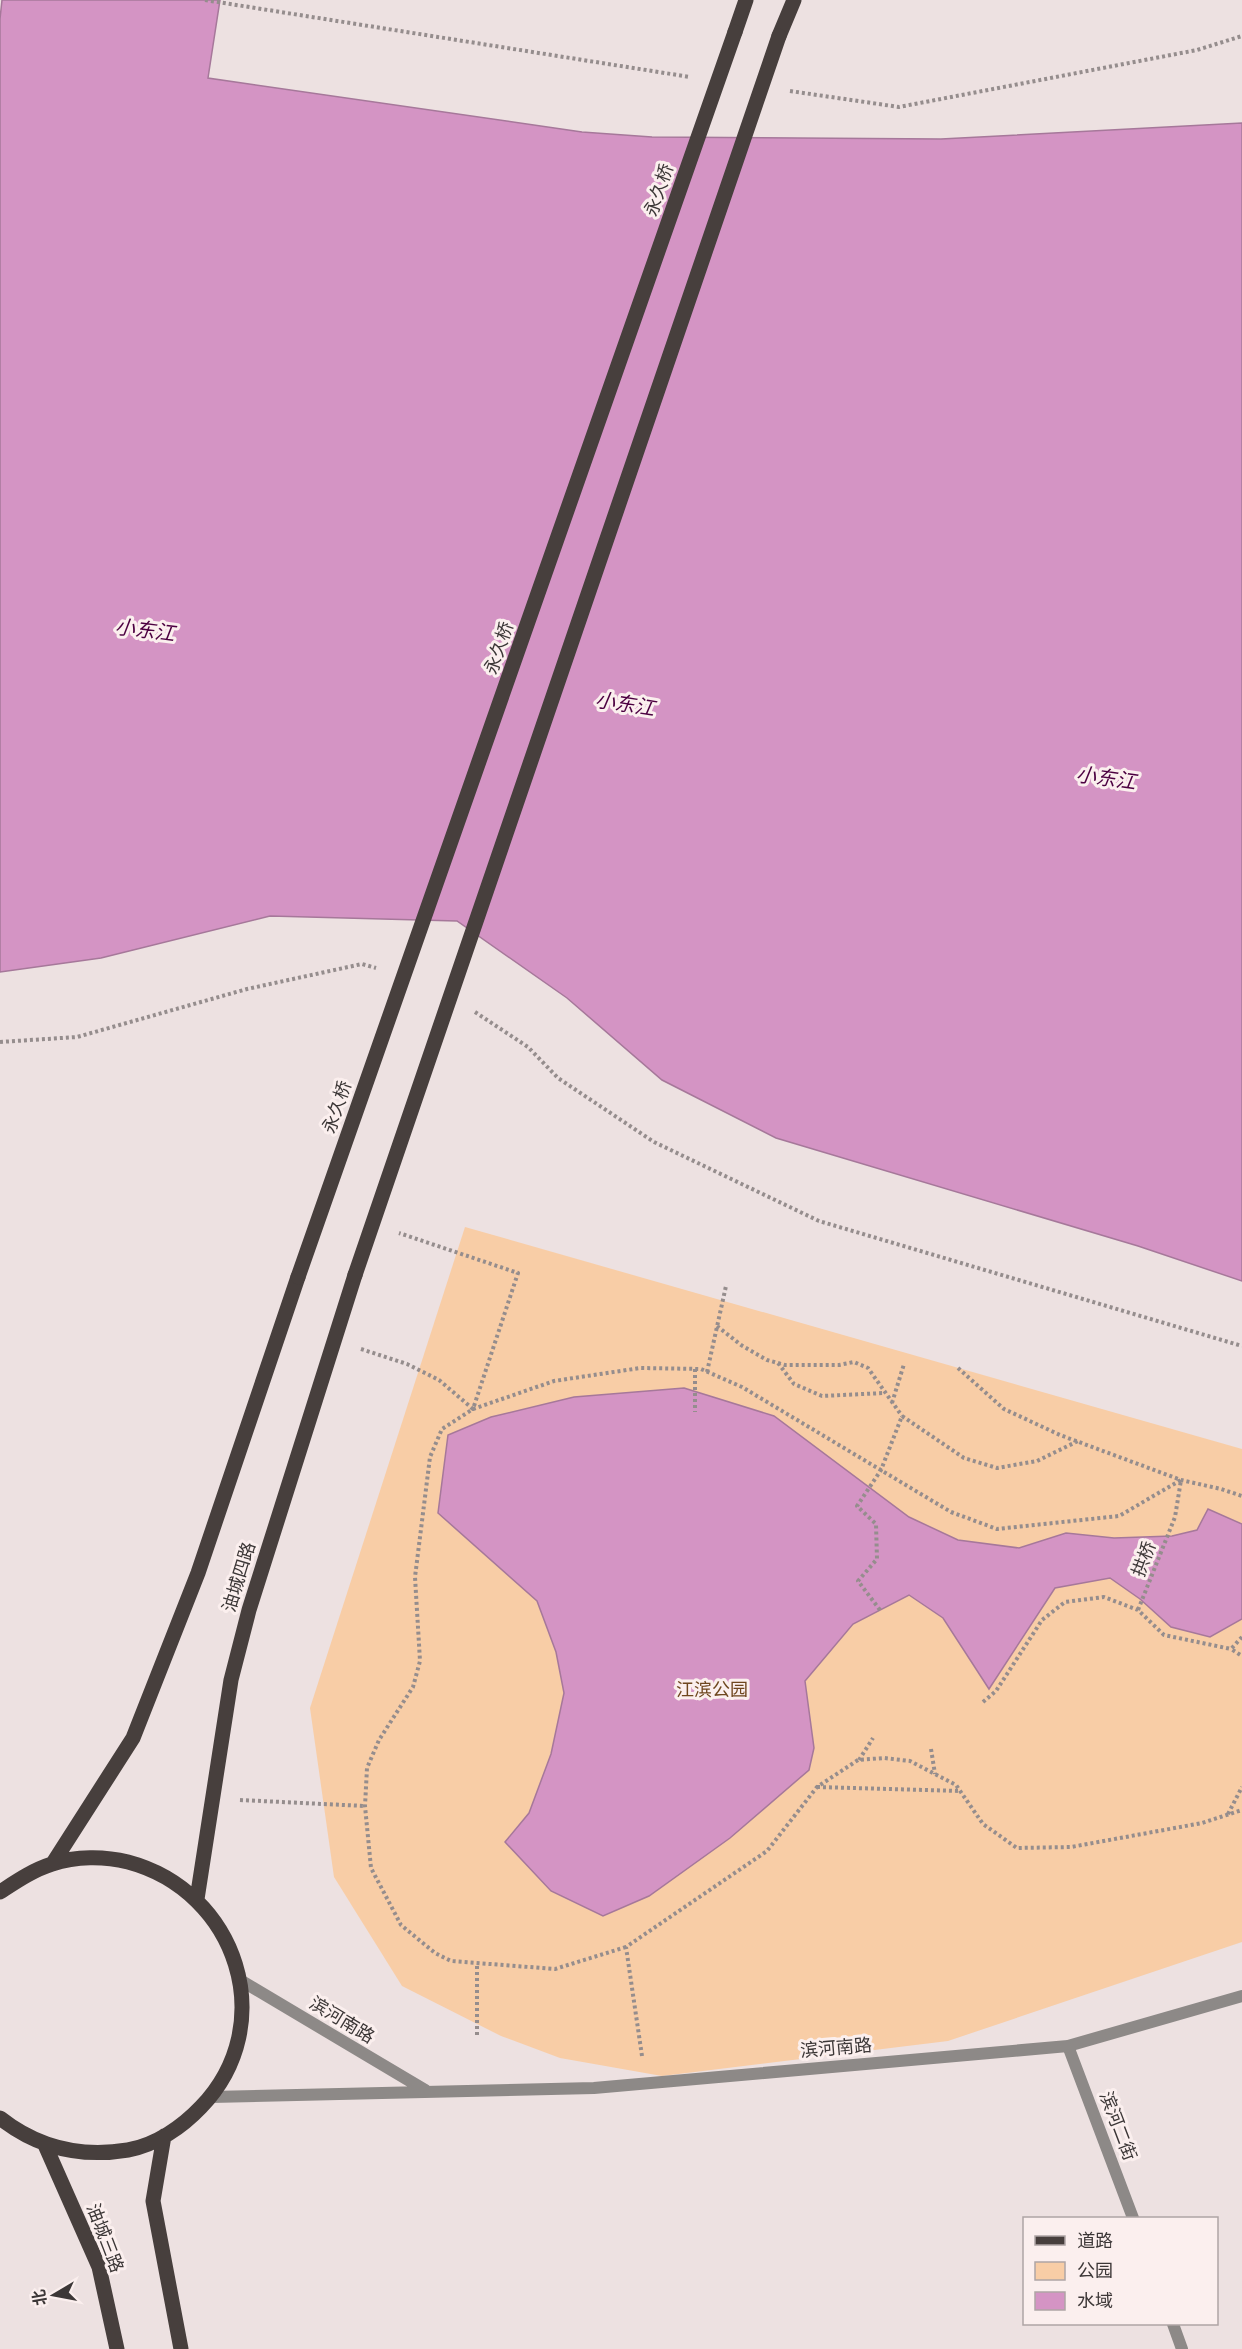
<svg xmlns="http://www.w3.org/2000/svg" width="1242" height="2349" font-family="'Source Sans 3','Noto Sans SC',sans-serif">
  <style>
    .green { fill: #f8cda6 }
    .water { fill: #d494c4; stroke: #a6789a; stroke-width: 1.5 }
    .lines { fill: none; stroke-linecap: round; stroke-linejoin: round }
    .path { stroke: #958d8d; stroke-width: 4; stroke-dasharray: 3 3; stroke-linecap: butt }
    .minor { stroke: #8d8987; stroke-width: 12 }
    .tertiary { stroke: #8d8987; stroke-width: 12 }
    .primary { stroke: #473f3d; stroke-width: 15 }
    .primary-bridge { stroke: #473f3d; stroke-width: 15 }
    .labels { text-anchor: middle; stroke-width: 6; stroke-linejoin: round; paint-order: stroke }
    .street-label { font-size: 18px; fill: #3c3737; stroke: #fbefee }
    .park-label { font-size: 18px; fill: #6e461e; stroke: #fbefee }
    .water-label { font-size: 20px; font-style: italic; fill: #4c0041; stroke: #fbefee }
  </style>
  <rect width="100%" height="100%" fill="#ede1e1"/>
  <path class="green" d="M465,1227l777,222v493l-294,99 -286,35 -102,-18 -59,-22 -99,-50 -68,-109 -24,-169z"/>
  <path class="water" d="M2,0h218l-12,78 374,54 70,5 289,2 301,-16v1158l-104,-35 -362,-108 -114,-58 -95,-82 -110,-77 -187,-5 -169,42 -101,14v-953z
    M684,1388l90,28 135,101 49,23 61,8 47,-15 48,5 58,-2 25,-6 11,-21 34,15v95l-32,18 -39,-10 -31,-28 -30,-21 -55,10 -66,101 -46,-71 -34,-23 -56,29 -48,57 9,67 -5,22 -79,68 -81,58 -46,20 -52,-25 -46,-49 24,-29 22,-59 13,-61 -8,-41 -19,-51 -99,-88 10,-78 43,-18 83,-20z"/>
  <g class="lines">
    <path class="path" d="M205,0l485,77
      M790,91l109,16 298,-57 45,-14
      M475,1012l53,35 30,31 96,64 165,79 423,125
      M0,1042l77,-5 170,-48 115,-25 14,4
      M717,1326l24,19 26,15 18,5h54l15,-3 14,6 34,48
      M361,1349l46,15 32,16 34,29 45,-136 -119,-40
      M778,1363l16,21 28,12 62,-3
      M958,1368l46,41 56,26 121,45 40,9 21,7
      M695,1369v43
      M707,1372l19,-86
      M892,1403l12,-39
      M880,1610l-22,-29 19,-22 -1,-35 -19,-18 24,-36 21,-54 62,42 33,10 40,-7 41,-20
      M1242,1637l-11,12 11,7
      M983,1702l13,-11 46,-71 23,-18 39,-5 34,13 26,25 67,14
      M931,1749l4,25
      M859,1760l14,-22
      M817,1787l144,4
      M240,1800l125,6
      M1228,1814l14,-27
      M626,1947l-71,22 -104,-8 -16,-8 -34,-28 -30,-57 -6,-62 2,-38 12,-28 34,-53 7,-26 -5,-84 15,-120 12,-28 31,-20 81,-28 86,-13 61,1 41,18 209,125 46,17 122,-13 62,-36 -6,37 -37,93
      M477,2035v-71
      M642,2056l-16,-109 141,-96 50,-64 41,-27 26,-2 26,3 46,24 27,39 34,24 54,-1 131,-24 40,-13"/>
    <path class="minor" d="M1068,2046l65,172
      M1173,2324l9,25"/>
    <path class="tertiary" d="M240,1980l185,110
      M211,2097l383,-9 474,-42 174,-50"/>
    <path class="primary" d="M735,32l11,-32
      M779,36l15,-36
      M53,1863l80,-125 65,-165 100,-296
      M0,1892c17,-11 33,-22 52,-28 24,-8 52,-8 76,-2 109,29 153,162 73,245 -19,20 -45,38 -73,43 -48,8 -90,-2 -128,-32
      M197,1899l34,-219 18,-70 106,-335
      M164,2136l-11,65 28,148
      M45,2145l54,122 18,82"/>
    <path class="primary-bridge" d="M355,1275l424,-1239
      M298,1277l437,-1245"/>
  </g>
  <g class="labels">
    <g class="street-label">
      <text transform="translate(659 190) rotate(-71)" y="6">永久桥</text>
      <text transform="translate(499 648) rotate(-71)" y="6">永久桥</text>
      <text transform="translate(337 1107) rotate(-71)" y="6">永久桥</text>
      <text transform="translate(1144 1559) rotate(-69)" y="6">拱桥</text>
      <text transform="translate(239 1577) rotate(-73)" y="6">油城四路</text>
      <text transform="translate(342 2020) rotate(31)" y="6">滨河南路</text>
      <text transform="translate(836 2048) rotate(-5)" y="6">滨河南路</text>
      <text transform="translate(1118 2126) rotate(69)" y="6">滨河二街</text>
      <text transform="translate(105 2238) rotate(69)" y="6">油城三路</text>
    </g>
    <g class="park-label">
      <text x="712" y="1696">江滨公园</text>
    </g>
    <g class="water-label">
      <text transform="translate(145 630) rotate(7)" y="7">小东江</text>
      <text transform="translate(625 704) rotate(9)" y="7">小东江</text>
      <text transform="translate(1106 778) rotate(8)" y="7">小东江</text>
    </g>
  </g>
  <rect x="1023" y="2217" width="195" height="108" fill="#fbefee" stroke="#afa5a5" stroke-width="1.5"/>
  <rect x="1035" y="2236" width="30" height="9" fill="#473f3d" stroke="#afa5a5" stroke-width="1.5"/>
  <text x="1077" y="2247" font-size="18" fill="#3c3737">道路</text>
  <rect x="1035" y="2262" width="30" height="18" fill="#f8cda6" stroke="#afa5a5" stroke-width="1.5"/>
  <text x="1077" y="2277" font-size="18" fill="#3c3737">公园</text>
  <rect x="1035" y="2292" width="30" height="18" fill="#d494c4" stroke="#afa5a5" stroke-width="1.5"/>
  <text x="1077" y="2307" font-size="18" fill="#3c3737">水域</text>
  <g transform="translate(54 2295) rotate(260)" stroke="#fbefee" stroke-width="4.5" paint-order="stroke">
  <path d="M0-4.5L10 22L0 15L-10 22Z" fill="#3c3737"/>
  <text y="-9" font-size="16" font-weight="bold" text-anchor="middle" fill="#3c3737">北</text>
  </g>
</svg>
